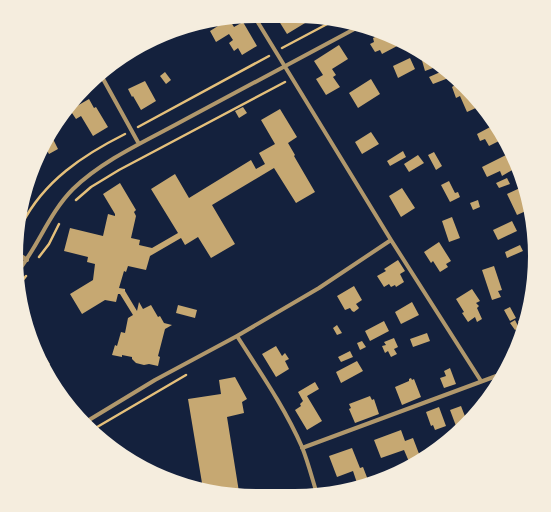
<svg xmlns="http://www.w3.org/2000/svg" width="551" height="512" viewBox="0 0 551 512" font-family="Jost,sans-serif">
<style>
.building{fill:#c6a872}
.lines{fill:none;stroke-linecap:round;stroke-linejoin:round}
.path{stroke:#e5c07b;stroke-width:2.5}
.minor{stroke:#b1986c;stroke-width:4}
</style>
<rect width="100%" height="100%" fill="#14213d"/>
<!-- building -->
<path class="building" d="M277,18l21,1 12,1 -23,14z
M229,19l5,8 9,-5 14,24 -15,9 -4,-7 -4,3 -5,-8 4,-3 -4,-6 -13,8 -6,-11z
M379,35l20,10 -17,9 -2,-4 -5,2 -5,-8 4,-2 -1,-4z
M339,45l9,14 -16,10 4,6 -3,2 7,10 -14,8 -10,-16 7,-4 -9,-14z
M421,57h2l7,3 3,8 -8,3z
M410,58l5,11 -17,9 -5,-12z
M445,70l6,7 -18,7 -4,-7z
M165,72l6,8 -5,4 -6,-8z
M371,79l9,15 -22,14 -9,-15z
M453,79l25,28 -11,5 -7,-16 -4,2 -4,-11 3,-2z
M145,81l11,20 -15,9 -8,-14 -1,1 -4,-8z
M89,99l5,9 2,-1 12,20 -15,9 -12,-20 -5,3 -6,-9z
M243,107l4,6 -8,5 -4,-7z
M280,109l17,28 -9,6 7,12 -1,1 21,36 -19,11 -22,-35 -62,37 23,39 -24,14 -13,-21 -13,8 -4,-7 -31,18 -4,14 -18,-4 -2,6 -2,-1 -5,17 6,1v2l12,20 2,-9 4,7 8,-4 7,12 2,-1 4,7 8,2 -7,4 -7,27 2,1 -2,9 -9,-2 -5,1 -8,-2 -4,-4v-2l-10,-2v2l-10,-2 3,-10 2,1 4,-14 4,1 3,-15 5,-3 -13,-21h-2l-2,8 -11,-2 -23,14 -12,-20 23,-14 2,-16 -8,-2 1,-5 -24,-6 6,-23 33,8 5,-22 7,2v-2l-12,-20 17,-11 16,27 -2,2 2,4 -5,22 9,2 -1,5 13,3 26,-15 -27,-44 24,-15 14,24 62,-38 5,9 9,-5 -6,-11 16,-9 -14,-24z
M494,125l5,6 4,8 -14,7 -4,-7 -5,2 -3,-7z
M371,132l8,12 -17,10 -7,-12z
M50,133l8,16 -9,5 -5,-9z
M43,148l3,6 -7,4 3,-7z
M403,151l3,6 -16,9 -3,-5z
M434,152l8,14 -6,4 -8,-15z
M508,154l6,15 -12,7 -2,-5 -13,6 -5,-10z
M418,155l6,8 -15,9 -5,-8z
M507,178l3,6 -11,4 -3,-5z
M449,181l6,12 3,-1 2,5 -10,5 -9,-17z
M402,188l13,20 -14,9 -12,-21z
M520,188l8,22 -11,5 -10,-21z
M478,200l2,7 -7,3 -3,-7z
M452,217l8,21 -11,4 -7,-21z
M512,221l5,10 -19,9 -5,-10z
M439,242l12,19 -5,3 2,3 -8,5 -7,-11 -2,2 -7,-11z
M520,245l3,6 -16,7 -2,-6z
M398,260l7,11 -5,3 4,8 -8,5 -1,-2 -4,2 -2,-3 -5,3 -7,-11 9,-5 -2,-2z
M494,266l8,24 -4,1 3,6 -9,3 -10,-30z
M354,286l8,14 -6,4 3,4 -1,1 -4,3 -2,-1 -2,-3 -5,2 -8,-14z
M472,289l8,12 -4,2 3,3 -2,2 5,11 -5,3 -2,-5 -7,5 -6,-9 2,-1 -8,-13z
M412,302l7,13 -18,9 -6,-12z
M178,305l19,5 -2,8 -19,-5z
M510,307l6,11 -6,3 -6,-11z
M527,317l-4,10h-2l-3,-6z
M515,320l4,8 -4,2 -5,-7z
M384,321l5,10 -19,10 -5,-10z
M337,325l5,8 -5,2 -4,-7z
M427,333l3,8 -17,6 -3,-8z
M394,338l4,9 -4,2 3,5 -6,3 -3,-6 -3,2 -3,-7 4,-1 -2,-3z
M362,341l4,6 -6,3 -3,-7z
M276,346l6,10 3,-3 4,6 -4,2 4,8 -13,8 -14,-23z
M350,351l3,6 -12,5 -3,-5z
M46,358l4,6 -5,3 -2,-7z
M357,361l6,10 -22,12 -5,-11z
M450,368l6,16 -12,4 -4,-10 6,-2 -2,-5z
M235,377l12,22 -5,3 2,11 -17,4 12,75 -30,-1 -6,-2 -15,-90 33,-5 -2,-14z
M411,378l1,2 2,-1 7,18 -19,8 -7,-18 14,-6v-2z
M315,382l4,7 -12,7 15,25 -15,9 -12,-20 6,-4 -1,-2 3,-3 -5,-9z
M370,396l2,4 2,-1 5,15 -24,9 -6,-14 2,-1 -2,-4z
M489,396l-3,6 -6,5 -2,-7z
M461,406l5,13 -10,7 -6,-16z
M439,407l7,19 -11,4 -2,-5 -2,1 -5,-14z
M401,430l4,11 8,-3 8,21 -1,1 -10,4 -6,-14 -23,8 -7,-18z
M352,448l8,20 3,-1 5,13 -11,3 -4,-12 -16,6 -8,-21z"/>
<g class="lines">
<!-- path -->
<path class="path" d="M282,48l49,-26
M138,127l131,-71
M76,200l15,-13 28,-17 166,-88
M22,224c22,-43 61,-69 103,-90
M39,257l10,-13 10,-20
M18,286l8,-10
M92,430l94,-55"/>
<!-- minor -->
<path class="minor" d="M254,16l137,224 90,141
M102,77l37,67
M20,255l7,5
M19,270c20,-26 31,-58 54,-81 31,-30 75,-49 113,-70 58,-31 116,-62 174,-93
M237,336c23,36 48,72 65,111 6,15 10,31 15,47
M84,423l71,-43 82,-44 82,-48 72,-48
M302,448l197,-73"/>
</g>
<!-- crop -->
<path d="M0 0H551V512H0ZM256 23H295A233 233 0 0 1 528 256V256A233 233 0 0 1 295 489H256A233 233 0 0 1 23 256V256A233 233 0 0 1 256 23Z" fill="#f5edde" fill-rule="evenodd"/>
</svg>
